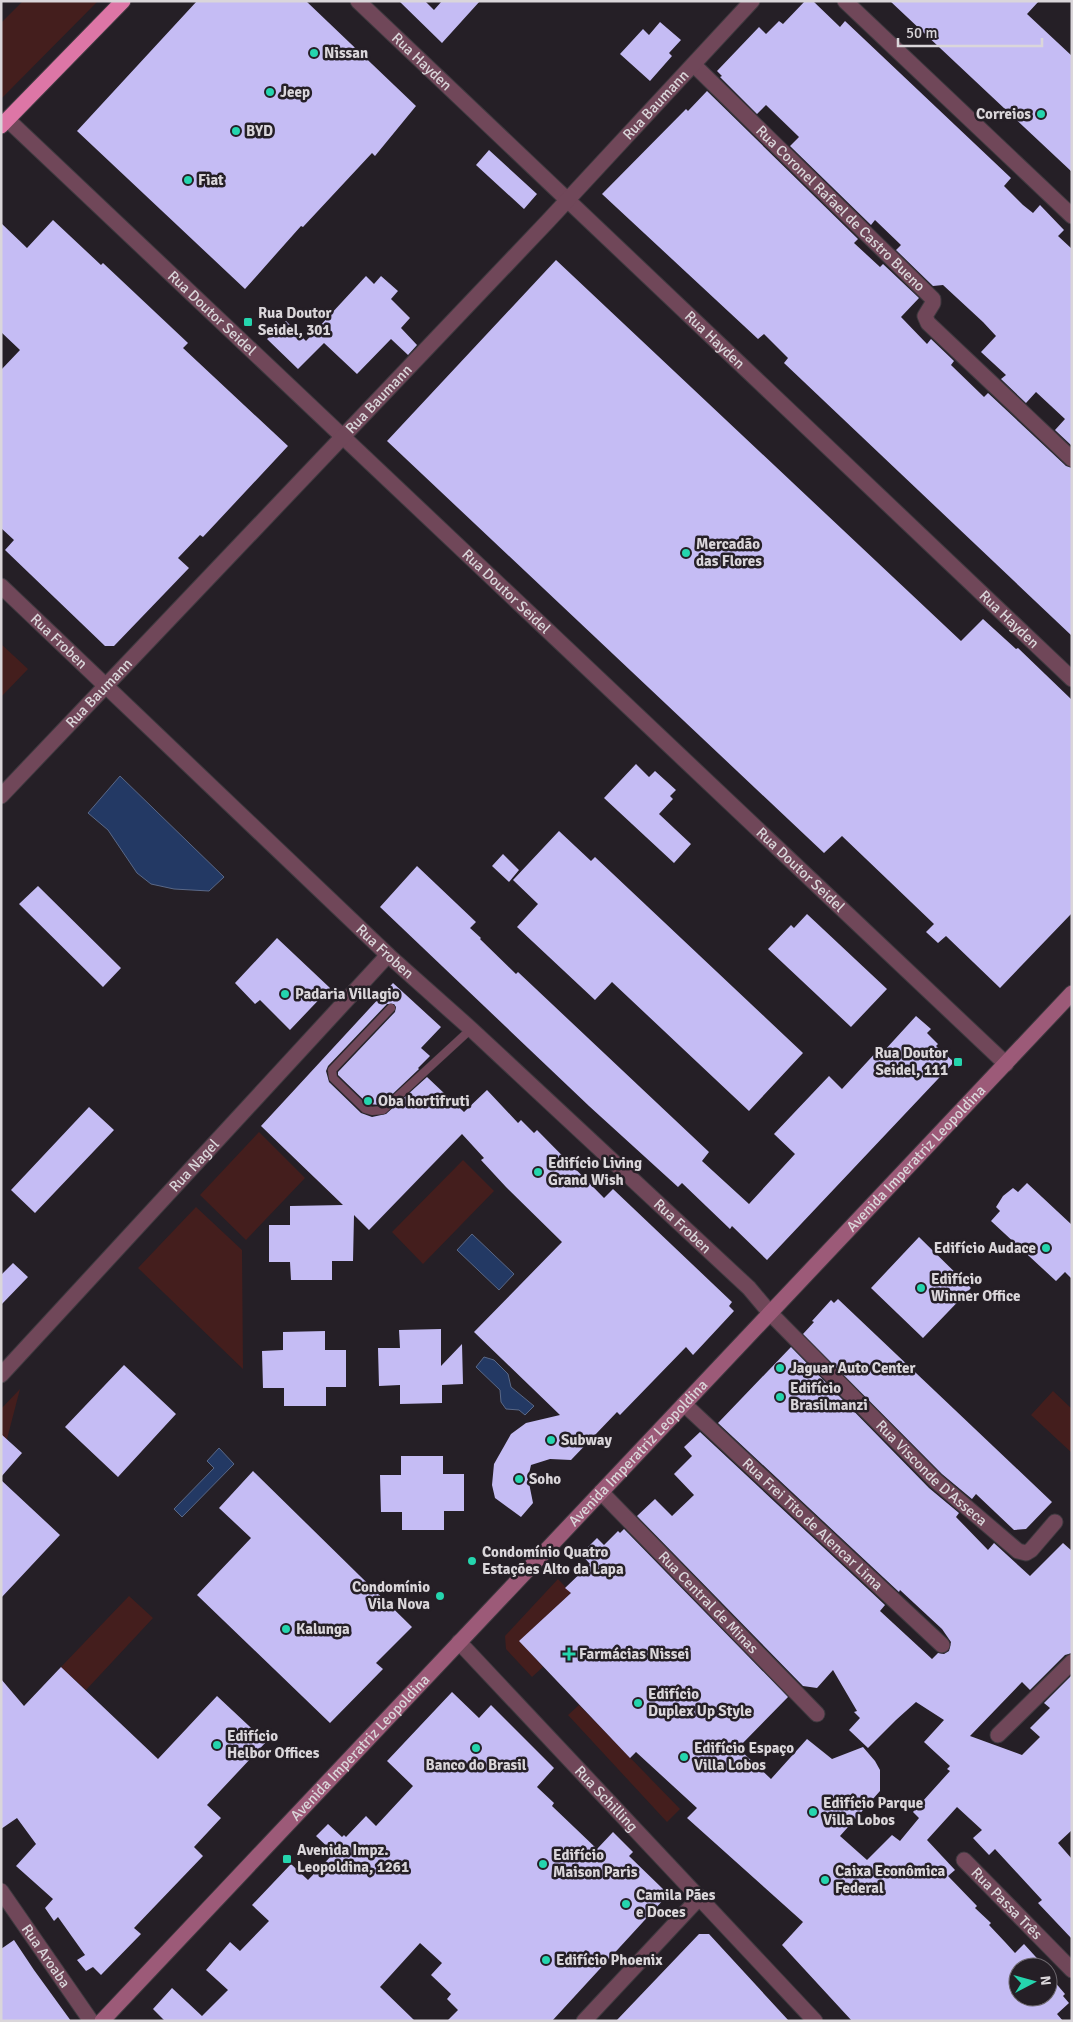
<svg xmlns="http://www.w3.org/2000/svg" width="1073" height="2022" viewBox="0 0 1073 2022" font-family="Signika,sans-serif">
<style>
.green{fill:#441e1d}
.water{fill:#233964;stroke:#5a6887}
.building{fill:#c5bcf4}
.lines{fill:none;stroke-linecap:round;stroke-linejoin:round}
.lane-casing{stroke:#3e393f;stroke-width:9}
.street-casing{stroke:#3e393f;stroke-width:17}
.secondary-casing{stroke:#3e393f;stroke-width:17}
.highway-casing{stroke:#3e393f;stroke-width:17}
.lane{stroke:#704759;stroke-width:8}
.street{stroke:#704759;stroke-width:15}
.secondary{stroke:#9c5a78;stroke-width:15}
.highway{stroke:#dd76a6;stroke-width:15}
.poi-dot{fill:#25d5ae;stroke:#251f26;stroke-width:2}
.labels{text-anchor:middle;stroke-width:5;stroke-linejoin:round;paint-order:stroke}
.poi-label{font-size:15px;font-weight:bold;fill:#dad6da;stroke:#251f26;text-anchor:start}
.street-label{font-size:15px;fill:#dad6da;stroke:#251f26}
</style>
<rect width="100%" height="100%" fill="#251f26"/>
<!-- green -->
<path class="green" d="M23,1h75l-97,98v-76z
M1,644l27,25 -27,28z
M259,1132l46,46 -59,62 -46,-45z
M463,1160l31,31 -71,73 -31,-32z
M196,1207l46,43 1,119 -105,-101z
M20,1389l-13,50 -6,7v-37z
M1053,1391l19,18v44l-41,-38z
M558,1579l13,14 -51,48 23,26 -11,10 -26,-28 -1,-13z
M129,1596l24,22 -67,72 -25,-23z
M579,1705l101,104 -13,13 -99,-107z"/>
<!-- water -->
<path class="water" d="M120,776l104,101 -15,14 -35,-2 -23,-5 -14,-11 -29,-43 -20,-17z
M472,1234l42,40 -15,16 -42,-40z
M484,1357l10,3 14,14 3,13 23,19 -9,9 -6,-5 -13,-1 -5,-7 -1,-12 -24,-23z
M219,1448l15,16 -52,53 -8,-8 40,-41 -7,-7z"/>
<!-- building -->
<path class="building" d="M197,1h109l110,105 -41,50 -3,-3 -69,74 -2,-1 -56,63 -168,-158z
M399,1h26l9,9 8,-9h38l-38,42z
M805,1h8l27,26 5,-6 166,157 -7,8 19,19 10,8 7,-8 24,25 -6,6 14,13v197l-17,-16 10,-11 -29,-27 -10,11 -25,-24 5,-4 -25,-23 15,-16 -13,-14 -40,-37 -10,1 -37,-36 5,-5 -26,-25 -4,5 -81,-79 9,-9 -33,-32 -9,9 -37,-37 2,-1 -5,-5 42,-44 7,7 13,-13 4,3z
M890,1h149l-12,13 45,42v116z
M660,22l21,18 -12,13 3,3 -22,25 -30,-27 23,-25 6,6z
M707,91l151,148 -4,4 26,24 3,-3 36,34 -18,19 26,27 4,-5 23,22 -3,4 33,32 4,-4 78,73 6,2v168l-288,-273 4,-5 -24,-24 -6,5 -156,-145 84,-85 2,2z
M489,150l48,44 -13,15 -48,-44z
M53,220l48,45 2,-2 85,80 -5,5 105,98 -85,91 -3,-2 -22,23 11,10 -75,78h-9l-100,-96 9,-10 -13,-12v-158l19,-20 -19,-18v-109l26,25z
M556,260l405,381 22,-22 33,30 2,-1 54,52v213l-72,75 -54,-52 -8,7 -12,-11 8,-8 -92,-88 -18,17 -437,-412z
M366,276l8,8 7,-8 17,15 -7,8 19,19 -9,10 16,17 -9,10 -17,-16 -34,35 -33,-31 -26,26 -31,-30 19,-18 20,20z
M636,764l13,13 6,-6 21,19 -6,6 3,3 -14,15 32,30 -17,19 -70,-65z
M559,831l32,30 4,-4 208,196 -54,58 -137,-129 -17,18 -78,-73 21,-23 -25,-24z
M503,854l16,16 -10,12 -17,-16z
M417,866l59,56 -6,6 11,10 -1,1 36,35 2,-2 191,180 -7,9 47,43 46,-50 -21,-20 55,-58 13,13 38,-41 4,3 32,-35 15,13 -4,4 11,11 -2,2 18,16 -187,198 -35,-34 -2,3 -48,-46 -4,4 -89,-81 -209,-199z
M38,886l83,82 -18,19 -84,-83z
M807,914l80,75 -36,38 -83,-78 23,-24 3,3z
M277,938l53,50 -40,42 -30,-30 -5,4 -20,-21z
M393,983l48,44 -20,21 9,8 -12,12 1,1 -38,36 -13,-1 -30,-29v-3l57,-60 1,-5 -2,-3h-7l-59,62 -2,5 3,11 32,31 11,4 14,-3 41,-37 37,35 23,-22 31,33 3,-3 13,13 3,-3 67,68 9,-9 119,113 -3,4 5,5 -41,44 -7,-8 -66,68 -3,-3 -46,48 -21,-1 -19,6 -3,13 5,25 -12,14 -26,-19 -3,-13 2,-21 17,-30 15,-11 34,-8 -86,-83 88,-90 -56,-55 -25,-27 3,-2 -22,-24 -93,96 -15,-15 -1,46h-21v19h-41l-1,-18h-21v-37h21v-19l53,-1 -82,-79z
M89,1107l25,23 -79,83 -24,-23z
M1027,1183l45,42v54l-7,-7 -9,9 -65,-60 9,-10 -4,-4 7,-11 10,-8 5,4z
M919,1237l52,51 -48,50 -52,-50z
M13,1263l15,14 -27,28v-30z
M838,1299l214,203 -26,27 -12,1 -38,-36 -4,5 -30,-25 -139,-140 11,-12 -2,-1 19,-21 3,3z
M441,1329v37l21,-22 1,40 -21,1v18l-42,1v-19l-21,1 -1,-38h22l-1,-18z
M325,1331v19h21v37h-20v19h-42v-18h-21l-1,-37 21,-1v-18z
M791,1347l138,141 30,25 -3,4 32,33 6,-7 36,33 33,-33 9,8v102l-7,2 -35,35 -8,-8 -52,54 52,19 18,-18 -10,-9 20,-20 -6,-5 28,-28v155l-14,13 14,16v80l-34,-36 4,-3 -47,-51 -6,6 -16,-17 9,-8 -25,-23 -30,33 28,30 -7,6 29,30 -2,2 16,15 -2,2 16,17 10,11 9,-9 21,23h-27v30h30v-23l17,20 -2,2 6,7 -12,11 6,7h-211l-70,-76 21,-23 -116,-104 10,-10 -61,-56 -6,6 -111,-117 52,-48 -6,-5 25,-24 -9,-10 16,-16 7,7 14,-14 2,2 4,-4 164,168 -50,51 33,31 36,-40 25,20 31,-12 12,14 5,9v21l-40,45 27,24 25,-25 8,6 19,-23 -6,-6 37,-41 -3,-2 3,-3 -26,-24 20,-22 -28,-18 -20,18 -28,28 -19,-18 11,-12 -6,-6 3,-1 -24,-41 -16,18 -14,-2 -166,-170 18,-17 17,17 22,-21 -20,-21 18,-18 -8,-9 16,-15 185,173 -5,6 52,48 6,-6 6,1 5,-3 2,-9 -9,-13 -42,-39 -1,2 -181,-169z
M124,1365l52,49 -58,63 -53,-50z
M1,1434l21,19 -21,24z
M401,1456h42v18h21v37h-20v19h-42v-18h-21l-1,-37h21z
M253,1471l159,156 -36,36 7,6 -53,54 -133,-128 54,-57 -32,-30z
M1,1480l59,55 -59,63z
M61,1667l97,92 59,-63 49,46 -59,63 14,13 -27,29 9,9 -69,72 7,6 -40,41 -8,-8 -7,4 -9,-11 8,-5 -27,-38 -4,4 -9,-13 8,-9 -37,-33 20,-22 -19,-26 -16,11v-150l23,27z
M452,1692l27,26 12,-13 63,63 -17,19 17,16 -2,3 45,43 16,-17 20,20 -4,4 34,33 2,9 -113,123h-105l11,-11 -11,-11 4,-5 -20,-19 11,-12 -22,-20 -40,44 35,34h-250l-12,-12 19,-21 30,28 26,-26 -22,-20 24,-28 10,9 29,-30 -17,-16 39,-41 17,16 26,-27 -18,-17 12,-12 14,13 2,-2 2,2 20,-21 10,10 37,-40 -26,-25z
M699,1934h10l80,87h-173z
M14,1940l20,30 37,51h-70v-72z"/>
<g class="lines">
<defs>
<path id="lane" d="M391,1008l-59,62 1,8 32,31 7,2 11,-1 88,-81"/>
<g id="street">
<path id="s1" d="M358,1l714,678"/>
<path d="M845,1l227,215"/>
<path id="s2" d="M694,65l239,234v4l-8,13 3,7 144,136"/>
<path id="s3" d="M8,120l998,944"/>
<path id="s4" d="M1,586l387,369 83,74 278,259 21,25 166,168 82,70 8,2 5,-3 24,-28"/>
<path id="s5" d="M1,796l547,-575 204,-220"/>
<path id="s6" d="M1,1375l387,-420"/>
<path id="s7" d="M684,1404l258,241"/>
<path id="s8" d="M601,1492l216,222"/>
<path id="s9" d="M459,1642l356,379"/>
<path d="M998,1735l74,-73"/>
<path id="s10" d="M964,1860l108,110"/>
<path id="s11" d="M1,1891l90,130"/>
<path d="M584,2021l116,-124"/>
</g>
<g id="secondary">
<path id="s12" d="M102,2021l970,-1028"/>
</g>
<path id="highway" d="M1,126l122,-125"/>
</defs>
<!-- lane casing -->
<use href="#lane" class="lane-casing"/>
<!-- street casing -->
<use href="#street" class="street-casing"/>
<!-- secondary casing -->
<use href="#secondary" class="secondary-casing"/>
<!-- highway casing -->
<use href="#highway" class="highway-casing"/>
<!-- lane -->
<use href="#lane" class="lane"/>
<!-- street -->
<use href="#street" class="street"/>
<!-- secondary -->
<use href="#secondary" class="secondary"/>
<!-- highway -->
<use href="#highway" class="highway"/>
</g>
<!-- markers -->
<g class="poi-dot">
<circle cx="314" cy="53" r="5"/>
<circle cx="270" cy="92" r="5"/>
<circle cx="1041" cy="114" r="5"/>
<circle cx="236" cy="131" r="5"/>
<circle cx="188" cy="180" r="5"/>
<rect x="243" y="317" width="10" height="10" rx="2.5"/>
<circle cx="686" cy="553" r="5"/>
<circle cx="285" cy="994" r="5"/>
<rect x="953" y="1057" width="10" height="10" rx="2.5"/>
<circle cx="368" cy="1101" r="5"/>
<circle cx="538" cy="1172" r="5"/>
<circle cx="1046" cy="1248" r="5"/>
<circle cx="921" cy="1288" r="5"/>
<circle cx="780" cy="1368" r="5"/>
<circle cx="780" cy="1397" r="5"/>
<circle cx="551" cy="1440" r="5"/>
<circle cx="519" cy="1479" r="5"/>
<circle cx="472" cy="1561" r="5"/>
<circle cx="440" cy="1596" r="5"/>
<circle cx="286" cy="1629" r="5"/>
<path d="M566.5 1646.5h5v5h5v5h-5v5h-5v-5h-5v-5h5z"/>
<circle cx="638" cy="1703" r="5"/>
<circle cx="217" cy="1745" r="5"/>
<circle cx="476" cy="1748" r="5"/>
<circle cx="684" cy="1757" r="5"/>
<circle cx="813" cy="1812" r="5"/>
<rect x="282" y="1854" width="10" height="10" rx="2.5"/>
<circle cx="543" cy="1864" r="5"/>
<circle cx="825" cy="1880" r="5"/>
<circle cx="626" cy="1904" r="5"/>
<circle cx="546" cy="1960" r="5"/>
</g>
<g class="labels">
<!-- poi labels -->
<g class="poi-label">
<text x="324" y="58">Nissan</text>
<text x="280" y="97">Jeep</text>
<text x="1031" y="119" text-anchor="end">Correios</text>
<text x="246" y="136">BYD</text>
<text x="198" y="185">Fiat</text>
<text x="258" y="318">Rua Doutor<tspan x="258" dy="17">Seidel, 301</tspan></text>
<text x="696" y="549">Mercadão<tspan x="696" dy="17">das Flores</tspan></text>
<text x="295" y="999">Padaria Villagio</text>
<text x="948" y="1058" text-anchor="end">Rua Doutor<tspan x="948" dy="17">Seidel, 111</tspan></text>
<text x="378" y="1106">Oba hortifruti</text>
<text x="548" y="1168">Edifício Living<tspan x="548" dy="17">Grand Wish</tspan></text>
<text x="1036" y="1253" text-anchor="end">Edifício Audace</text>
<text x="931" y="1284">Edifício<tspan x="931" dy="17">Winner Office</tspan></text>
<text x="790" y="1373">Jaguar Auto Center</text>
<text x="790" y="1393">Edifício<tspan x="790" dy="17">Brasilmanzi</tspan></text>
<text x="561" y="1445">Subway</text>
<text x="529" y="1484">Soho</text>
<text x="482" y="1557">Condomínio Quatro<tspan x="482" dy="17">Estações Alto da Lapa</tspan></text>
<text x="430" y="1592" text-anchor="end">Condomínio<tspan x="430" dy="17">Vila Nova</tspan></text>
<text x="296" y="1634">Kalunga</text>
<text x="579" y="1659">Farmácias Nissei</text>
<text x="648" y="1699">Edifício<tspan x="648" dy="17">Duplex Up Style</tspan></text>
<text x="227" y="1741">Edifício<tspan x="227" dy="17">Helbor Offices</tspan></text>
<text x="694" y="1753">Edifício Espaço<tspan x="694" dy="17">Villa Lobos</tspan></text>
<text x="476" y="1770" text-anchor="middle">Banco do Brasil</text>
<text x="823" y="1808">Edifício Parque<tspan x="823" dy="17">Villa Lobos</tspan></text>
<text x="297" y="1855">Avenida Impz.<tspan x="297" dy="17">Leopoldina, 1261</tspan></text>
<text x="553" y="1860">Edifício<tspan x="553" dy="17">Maison Paris</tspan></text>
<text x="835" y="1876">Caixa Econômica<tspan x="835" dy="17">Federal</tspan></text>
<text x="636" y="1900">Camila Pães<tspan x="636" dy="17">e Doces</tspan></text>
<text x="556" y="1965">Edifício Phoenix</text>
</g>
<!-- street labels -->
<g class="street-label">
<text dy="5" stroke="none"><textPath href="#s1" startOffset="88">Rua Hayden</textPath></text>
<text dy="5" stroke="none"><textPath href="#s5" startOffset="952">Rua Baumann</textPath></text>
<text dy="5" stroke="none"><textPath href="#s2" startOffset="205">Rua Coronel Rafael de Castro Bueno</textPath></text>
<text dy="5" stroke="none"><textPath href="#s3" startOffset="281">Rua Doutor Seidel</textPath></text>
<text dy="5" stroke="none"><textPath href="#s1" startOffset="492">Rua Hayden</textPath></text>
<text dy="5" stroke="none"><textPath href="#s5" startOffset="548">Rua Baumann</textPath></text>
<text dy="5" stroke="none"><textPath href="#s3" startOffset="686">Rua Doutor Seidel</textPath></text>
<text dy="5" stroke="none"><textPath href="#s1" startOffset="898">Rua Hayden</textPath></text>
<text dy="5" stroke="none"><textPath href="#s4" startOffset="80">Rua Froben</textPath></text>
<text dy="5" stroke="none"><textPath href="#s5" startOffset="142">Rua Baumann</textPath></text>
<text dy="5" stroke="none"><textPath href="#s3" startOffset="1091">Rua Doutor Seidel</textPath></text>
<text dy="5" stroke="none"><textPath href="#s4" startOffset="530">Rua Froben</textPath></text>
<text dy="5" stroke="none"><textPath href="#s12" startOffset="1186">Avenida Imperatriz Leopoldina</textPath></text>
<text dy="5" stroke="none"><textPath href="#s6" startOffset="285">Rua Nagel</textPath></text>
<text dy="5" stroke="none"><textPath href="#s4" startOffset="935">Rua Froben</textPath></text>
<text dy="5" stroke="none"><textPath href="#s12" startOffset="781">Avenida Imperatriz Leopoldina</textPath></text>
<text dy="5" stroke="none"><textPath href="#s4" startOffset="1286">Rua Visconde D'Asseca</textPath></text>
<text dy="5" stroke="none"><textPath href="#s7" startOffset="176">Rua Frei Tito de Alencar Lima</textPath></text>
<text dy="5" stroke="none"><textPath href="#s8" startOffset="154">Rua Central de Minas</textPath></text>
<text dy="5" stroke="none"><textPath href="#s12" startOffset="376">Avenida Imperatriz Leopoldina</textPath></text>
<text dy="5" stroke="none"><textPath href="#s9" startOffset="215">Rua Schilling</textPath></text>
<text dy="5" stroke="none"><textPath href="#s10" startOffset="61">Rua Passa Três</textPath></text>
<text dy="5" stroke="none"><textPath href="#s11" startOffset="79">Rua Aroaba</textPath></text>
</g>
</g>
<!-- border -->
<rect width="1073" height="2022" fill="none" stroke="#dad6da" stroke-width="5"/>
<!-- north arrow -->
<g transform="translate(1033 1982) rotate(84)"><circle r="24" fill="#251f26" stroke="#6d686e"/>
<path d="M0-4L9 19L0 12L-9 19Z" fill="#25d5ae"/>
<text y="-8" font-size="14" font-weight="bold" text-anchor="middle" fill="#dad6da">N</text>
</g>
<!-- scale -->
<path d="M898 38v8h144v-8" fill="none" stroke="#dad6da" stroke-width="2.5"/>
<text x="906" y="38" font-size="15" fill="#dad6da" stroke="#251f26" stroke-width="4" paint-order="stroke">50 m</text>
</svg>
